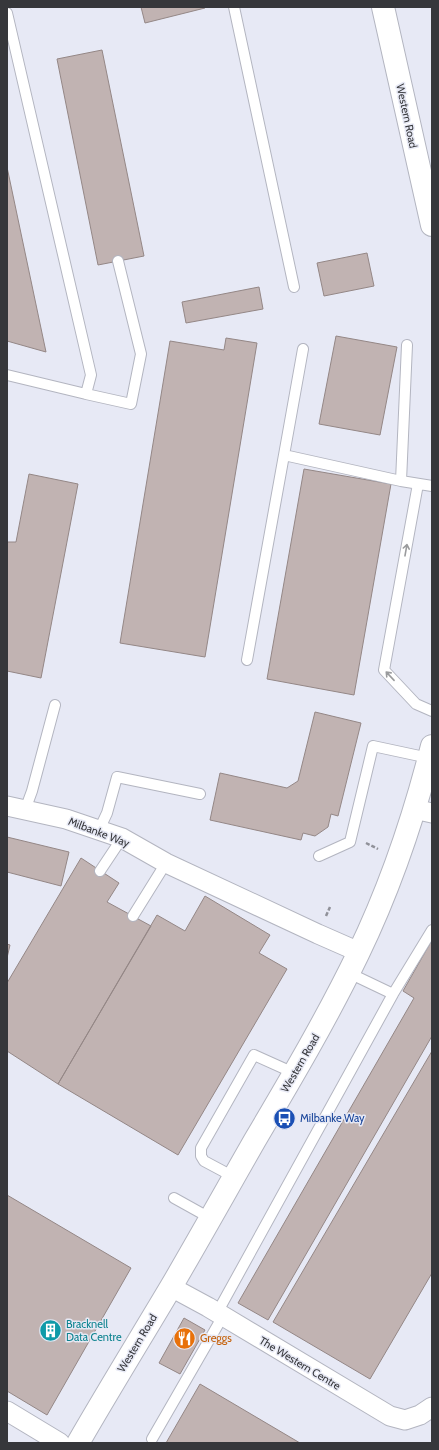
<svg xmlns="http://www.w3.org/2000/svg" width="439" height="1450" viewBox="0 0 439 1450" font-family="Cabin,sans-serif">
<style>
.building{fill:#c1b3b2;stroke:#948786}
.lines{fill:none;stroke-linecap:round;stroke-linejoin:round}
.lane-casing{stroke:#b3b5c0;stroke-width:12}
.street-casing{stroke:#b3b5c0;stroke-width:21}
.secondary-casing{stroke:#b3b5c0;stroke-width:24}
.path{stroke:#909199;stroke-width:2.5;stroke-dasharray:4 2;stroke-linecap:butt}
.lane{stroke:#fff;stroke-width:10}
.street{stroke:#fff;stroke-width:19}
.secondary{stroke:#fff;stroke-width:22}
.oneway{stroke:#9a9b9d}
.labels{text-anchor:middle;stroke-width:3;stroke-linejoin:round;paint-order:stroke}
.street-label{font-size:11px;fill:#36373b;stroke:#e7e9f5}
.transit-label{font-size:11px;fill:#164399;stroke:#e7e9f5;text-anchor:start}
.culture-label{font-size:11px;fill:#0d838f;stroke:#e7e9f5;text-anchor:start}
.food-label{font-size:11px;fill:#c56008;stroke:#e7e9f5;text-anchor:start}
</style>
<rect width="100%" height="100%" fill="#e7e9f5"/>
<!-- building -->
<path class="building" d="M141,7h64v1l-60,15z
M102,50l42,206 -46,9 -41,-206z
M7,167l39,185 -39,-11z
M367,253l7,33 -50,10 -7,-33z
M259,287l4,22 -77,14 -4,-21z
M336,336l61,11 -17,88 -61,-11z
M226,338l31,5 -52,314 -85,-14 50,-302 54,9z
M304,469l87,15 -37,211 -87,-16z
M29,474l49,10 -37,194 -34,-7v-129h9z
M315,712l46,11 -23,93 -7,-2 -3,13 -13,9 -12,-3 -2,7 -91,-20 10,-47 67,15 11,-7z
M7,837l62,15 -8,34 -54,-14z
M81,858l38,25 -12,19 44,24 -93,158 -51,-33v-68z
M205,896l65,39 -11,18 28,16 -109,186 -120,-71 99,-169 28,16z
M432,940v96l-164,284 -30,-17 176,-305 -11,-7z
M7,944l3,1 -3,13z
M432,1051v222l-62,106 -97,-57z
M7,1195l124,73 -84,147 -40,-24z
M184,1318l21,12 -25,44 -21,-11z
M200,1384l100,59h-134z"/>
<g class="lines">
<defs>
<path id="lane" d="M234,7l60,280
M7,13l84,362 -5,19 -79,-19
M86,394l45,10 10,-50 -23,-93
M284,455l19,-106
M401,481l6,-136
M418,484l-34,186 32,34 16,7
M247,660l37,-205 117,26 31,5
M25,810l7,-19 23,-86
M99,830l8,-17 10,-36 83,17
M319,856l31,-14 23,-96 56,12
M100,871l22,-33
M133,916l33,-53
M349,973l44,21
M234,1177l-30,-16 -3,-5v-8l53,-93 40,18
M174,1198l36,20
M217,1313l176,-319 39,-64
M152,1439l71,-123"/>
<path id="street" d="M7,806l59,13 56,19 44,25 152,71 41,18
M414,809l18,4
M171,1287l37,20 182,109 15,4 15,-5 12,-8
M7,1411l53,32"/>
<path id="secondary" d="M383,7l49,218
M78,1443c30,-52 62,-104 93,-156 28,-48 56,-98 84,-147 36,-61 72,-122 103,-186 32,-66 56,-137 74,-208"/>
</defs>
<!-- lane casing -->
<use href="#lane" class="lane-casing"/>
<!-- street casing -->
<use href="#street" class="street-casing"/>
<!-- secondary casing -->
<use href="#secondary" class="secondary-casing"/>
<!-- path -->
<path class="path" d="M366,843l12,6
M326,916l4,-9"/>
<!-- lane -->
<use href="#lane" class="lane"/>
<!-- street -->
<use href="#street" class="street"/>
<!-- secondary -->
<use href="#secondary" class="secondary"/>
</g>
<!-- one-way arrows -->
<defs><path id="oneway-shaft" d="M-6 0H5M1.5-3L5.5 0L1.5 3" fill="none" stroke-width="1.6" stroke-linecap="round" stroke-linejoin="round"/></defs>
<g class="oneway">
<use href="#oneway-shaft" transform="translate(406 550) rotate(-80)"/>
<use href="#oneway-shaft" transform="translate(390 676) rotate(-133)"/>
</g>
<!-- icons -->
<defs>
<symbol id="bus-disc" viewBox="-11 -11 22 22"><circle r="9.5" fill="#1a4fb4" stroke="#e7e9f5"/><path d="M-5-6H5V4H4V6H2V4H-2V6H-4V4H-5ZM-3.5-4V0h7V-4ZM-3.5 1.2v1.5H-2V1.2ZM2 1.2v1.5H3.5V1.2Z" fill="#fff"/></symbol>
<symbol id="building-disc" viewBox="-11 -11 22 22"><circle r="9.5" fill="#0f9aa8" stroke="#e7e9f5"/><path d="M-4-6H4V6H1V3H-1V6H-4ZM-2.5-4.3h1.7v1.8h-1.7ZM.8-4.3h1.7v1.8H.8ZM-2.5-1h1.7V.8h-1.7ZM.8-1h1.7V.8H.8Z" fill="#fff"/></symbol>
<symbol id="restaurant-disc" viewBox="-11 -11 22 22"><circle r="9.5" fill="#e8710a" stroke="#e7e9f5"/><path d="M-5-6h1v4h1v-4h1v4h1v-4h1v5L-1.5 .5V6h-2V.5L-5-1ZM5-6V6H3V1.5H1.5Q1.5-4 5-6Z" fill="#fff"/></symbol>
</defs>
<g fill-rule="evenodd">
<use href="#bus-disc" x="272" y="1106" width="25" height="25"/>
<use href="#building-disc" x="38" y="1318" width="25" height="25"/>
<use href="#restaurant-disc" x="172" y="1326" width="25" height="25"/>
</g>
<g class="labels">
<!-- street labels -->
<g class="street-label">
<text transform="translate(407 116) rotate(78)" y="4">Western Road</text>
<text transform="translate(99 832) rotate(21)" y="4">Milbanke Way</text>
<text transform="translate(300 1063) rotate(-60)" y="4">Western Road</text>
<text transform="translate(137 1343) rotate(-59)" y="4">Western Road</text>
<text transform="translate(300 1363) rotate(31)" y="4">The Western Centre</text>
</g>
<!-- transit labels -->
<g class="transit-label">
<text x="300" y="1122">Milbanke Way</text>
</g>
<!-- culture labels -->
<g class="culture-label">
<text x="66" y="1328">Bracknell<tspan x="66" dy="13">Data Centre</tspan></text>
</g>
<!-- food labels -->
<g class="food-label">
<text x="200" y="1342">Greggs</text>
</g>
</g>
<!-- border -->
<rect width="439" height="1450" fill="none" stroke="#36373b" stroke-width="16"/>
</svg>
